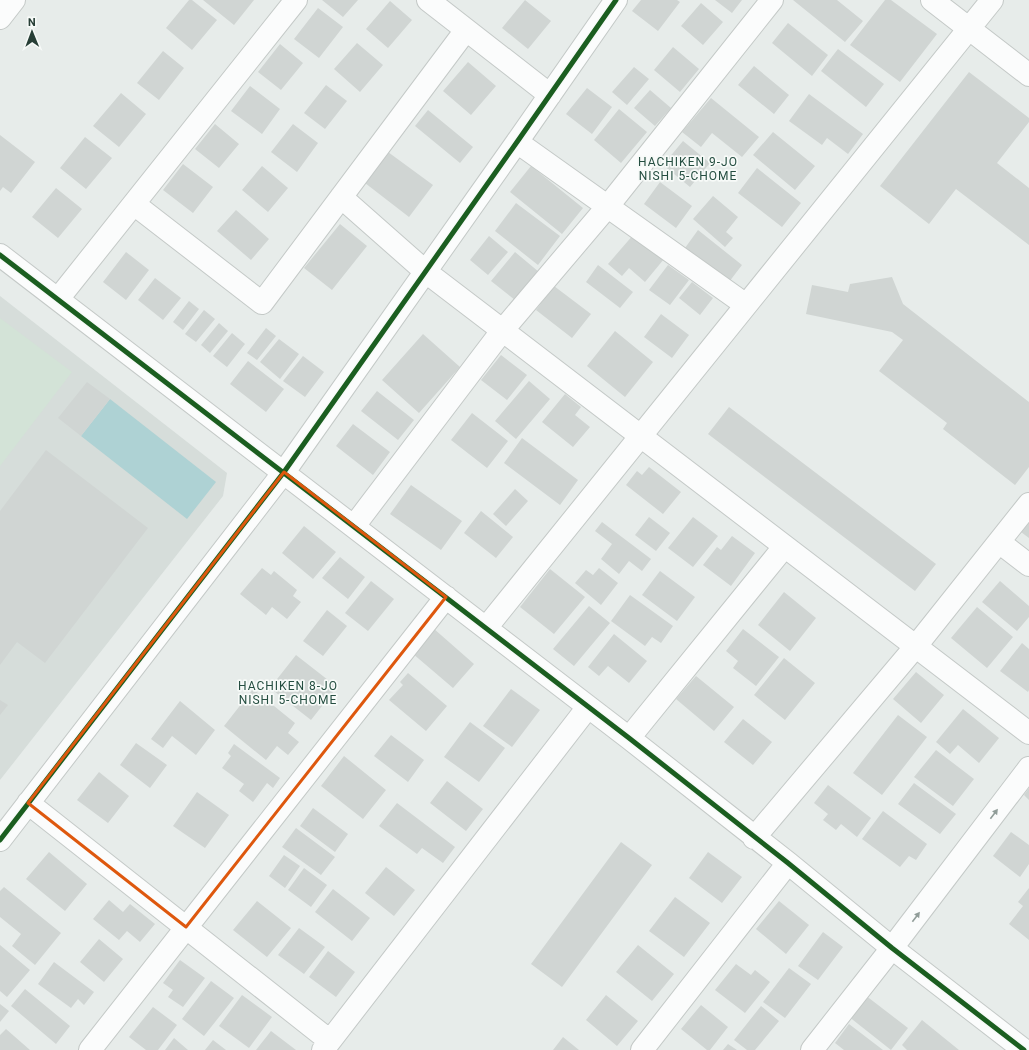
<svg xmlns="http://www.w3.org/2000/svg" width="1029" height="1050" viewBox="0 0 1029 1050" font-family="Roboto,sans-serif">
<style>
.built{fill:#d6ddda}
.green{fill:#d3e3d7}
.water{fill:#aed2d4}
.building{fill:#d0d5d3}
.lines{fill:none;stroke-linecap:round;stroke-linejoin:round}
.street-casing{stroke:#c4c9c7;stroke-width:24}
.street{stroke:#fbfcfc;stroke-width:22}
.cycleway-casing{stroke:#f7faf8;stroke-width:8}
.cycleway{stroke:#1b5e20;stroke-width:5}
.oneway{fill:#919d99}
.marked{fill:none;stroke:#de580e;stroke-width:3;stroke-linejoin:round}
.labels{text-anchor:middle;stroke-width:3.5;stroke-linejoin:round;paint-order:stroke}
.neighbourhood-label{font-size:12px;letter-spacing:1px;fill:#254e41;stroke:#f7faf8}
</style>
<rect width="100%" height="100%" fill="#e7ecea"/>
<!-- built -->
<path class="built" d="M0,296l227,177 -4,23 -223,284z"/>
<!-- green -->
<path class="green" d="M0,318l72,54 -72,94z"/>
<!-- water -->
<path class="water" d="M110,399l106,83 -29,37 -106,-83z"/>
<!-- building -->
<path class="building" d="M189,0h3l25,20 -25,30 -26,-22z
M203,0h51l-20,25z
M322,0h36l-15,17z
M525,0l26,21 -23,28 -26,-21z
M641,0h36l3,2 -22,29 -26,-20z
M715,0h27l-10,13z
M793,0h44l26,21 -18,21z
M885,0h6l46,34 -37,48 -50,-37z
M390,1l22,19 -24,28 -22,-19z
M701,3l22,19 -20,23 -22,-19z
M318,8l25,19 -24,31 -25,-19z
M788,23l40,32 -16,21 -40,-33z
M357,43l26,22 -23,27 -26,-23z
M280,44l23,19 -22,27 -23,-18z
M673,47l26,22 -19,23 -26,-22z
M838,49l46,35 -18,23 -45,-36z
M163,51l21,17 -25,32 -22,-17z
M468,62l28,24 -25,29 -28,-24z
M754,66l35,29 -15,19 -36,-29z
M634,67l15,12 -22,26 -15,-13z
M969,72l60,46v4l-32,41 32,25v57l-73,-56 -27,35 -49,-38z
M326,85l21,16 -22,28 -21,-16z
M250,86l30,23 -18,25 -31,-23z
M587,88l25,19 -20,27 -26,-20z
M650,90l21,18 -16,18 -21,-18z
M121,93l25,21 -27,33 -26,-21z
M809,94l54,40 -15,20 -21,-16 -5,7 -33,-24z
M711,98l48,39 -17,20 -30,-24 -11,14 -19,-15z
M619,109l28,23 -26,31 -27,-23z
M428,110l45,37 -13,16 -45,-37z
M215,124l24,20 -20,24 -24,-19z
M293,124l25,19 -21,29 -26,-20z
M773,132l42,34 -20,24 -42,-35z
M0,135l35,27 -24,31 -8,-6 -3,4z
M85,137l27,21 -26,31 -26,-21z
M683,141l27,22 -20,24 -27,-22z
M388,152l45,33 -24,32 -44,-34z
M183,164l30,23 -20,26 -30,-23z
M262,166l26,22 -20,24 -26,-22z
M531,166l52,42 -21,26 -52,-42z
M757,168l44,35 -19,24 -44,-34z
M660,182l32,24 -16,22 -32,-24z
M56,188l26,21 -24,29 -26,-21z
M713,196l25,21 -12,15 7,6 -8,9 -32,-28z
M516,203l44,33 -22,29 -43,-34z
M236,210l33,29 -18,21 -34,-29z
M340,224l27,22 -35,44 -28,-22z
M698,230l44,35 -13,17 -44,-34z
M634,234l30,25 -19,23 -16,-14 -7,8 -14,-12z
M489,236l19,16 -20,23 -18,-15z
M126,252l23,18 -23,30 -23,-18z
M515,252l24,20 -24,28 -24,-19z
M598,265l35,27 -13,16 -34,-26z
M668,265l21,15 -19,25 -21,-15z
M892,277l11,27 126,98v65l-14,18 -72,-56 4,-6 -68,-52 24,-31 -11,-8 -86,-18 6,-29 36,7 2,-8z
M155,278l26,20 -18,22 -25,-20z
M692,282l21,16 -13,17 -21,-17z
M554,286l37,28 -19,24 -36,-28z
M189,301l10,8 -16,21 -10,-8z
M204,310l11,9 -19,23 -11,-8z
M661,314l28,21 -17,23 -28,-21z
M219,323l9,8 -18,22 -9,-8z
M266,328l10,8 -19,24 -10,-7z
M615,331l38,31 -28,35 -38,-31z
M232,333l13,11 -18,23 -14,-11z
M423,334l37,33 -41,46 -37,-33z
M279,339l20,15 -19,25 -20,-17z
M501,355l26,20 -20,25 -26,-20z
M303,356l21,16 -19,25 -22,-16z
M248,361l36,28 -18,23 -36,-28z
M529,381l21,18 -34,40 -21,-18z
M87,382l23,17 -29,37 -23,-18z
M377,391l37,29 -16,20 -37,-29z
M565,394l16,13 -6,8 15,12 -17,20 -31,-25z
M729,407l207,157 -21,27 -207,-157z
M472,413l36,28 -21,27 -36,-28z
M353,424l37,28 -17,23 -37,-29z
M522,438l56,42 -18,25 -56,-42z
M46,450l102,78 -103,135 -28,-21 -17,23v-154z
M649,467l32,25 -18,22 -37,-29 11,-14 5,4z
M411,485l51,36 -21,29 -51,-36z
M515,489l13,12 -22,25 -13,-12z
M481,511l32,26 -17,21 -32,-25z
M649,517l21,16 -14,18 -21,-16z
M693,517l25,19 -25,31 -25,-19z
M602,522l49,37 -9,12 -13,-10 -10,13 -18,-15 11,-15 -17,-13z
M1029,522v16l-8,-6z
M304,526l32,26 -23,27 -31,-26z
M732,536l23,17 -24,33 -28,-21 14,-18 4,3z
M340,557l25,20 -17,22 -26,-21z
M262,568l9,7 3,-4 23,19 -4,6 8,6 -14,17 -15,-12 -6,8 -26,-21z
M599,568l19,15 -17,22 -26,-22 11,-13 7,5z
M550,569l35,28 -31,37 -34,-27z
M660,571l35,26 -18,24 -35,-26z
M371,581l23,18 -26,32 -23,-18z
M1000,581l29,25v11l-12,14 -35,-29z
M784,592l32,26 -26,33 -32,-26z
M630,595l43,31 -12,17 -9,-6 -7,9 -34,-25z
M589,606l21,17 -36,43 -21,-17z
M977,607l36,30 -26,31 -36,-30z
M327,610l20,16 -24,30 -20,-15z
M433,628l41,36 -21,24 -41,-35z
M743,629l36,28 -23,29 -23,-18 5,-7 -12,-10z
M614,634l33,27 -18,22 -21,-17 -9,10 -11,-9z
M1022,643l7,6v41l-1,2 -28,-21z
M296,655l41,32 -26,33 -41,-32z
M784,658l31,25 -30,37 -31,-25z
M916,672l28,23 -23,28 -28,-24z
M408,673l39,33 -21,25 -37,-31 14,-15 -3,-3z
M696,676l38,31 -20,24 -38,-32z
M253,689l42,34 -7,10 11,9 -11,13 -11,-9 -11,14 -42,-34z
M511,689l29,21 -28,37 -29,-21z
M0,700l8,5 -8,10z
M180,701l35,29 -19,25 -24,-19 -9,12 -12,-9z
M963,709l36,29 -20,25 -21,-18 -8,9 -14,-12z
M898,715l29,22 -45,58 -29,-22z
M743,719l29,23 -19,23 -29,-23z
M470,722l35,26 -26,34 -35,-25z
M391,735l33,25 -16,22 -34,-26z
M136,743l31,22 -17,23 -30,-23z
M234,744l46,34 -7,10 -6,-5 -14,19 -14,-11 5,-7 -22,-16 9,-12 -3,-3z
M936,750l38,29 -21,27 -39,-29z
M344,756l42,34 -23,29 -42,-33z
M99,772l30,24 -21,27 -31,-23z
M447,781l36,28 -17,22 -36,-28z
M914,783l42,31 -16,20 -42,-30z
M828,785l43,33 -14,19 -16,-13 -5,6 -13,-10 5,-6 -14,-11z
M1029,788v12l-5,-5z
M197,792l32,23 -24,33 -32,-22z
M397,803l58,44 -12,16 -21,-15 -5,6 -38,-28z
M313,808l35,26 -13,18 -35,-26z
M883,811l44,33 -11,16 -7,-4 -9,11 -38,-28z
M296,828l39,29 -14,18 -39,-28z
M1011,832l18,13v19l-9,13 -27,-21z
M621,842l31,23 -90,122 -31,-23z
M49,852l38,32 -22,27 -39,-32z
M708,852l34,25 -20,26 -33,-25z
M284,855l16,11 -15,22 -16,-12z
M386,867l29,23 -21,26 -29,-23z
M304,868l23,17 -16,22 -23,-17z
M4,887l57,46 -26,32 -23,-19 9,-12 -21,-17v-26z
M1029,888v52l-20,-16 14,-18 -5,-4z
M333,889l37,29 -18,23 -37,-29z
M675,897l35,26 -26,34 -35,-26z
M109,900l14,12 7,-8 25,20 -15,18 -13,-11 -8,9 -26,-21z
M257,901l34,27 -24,29 -34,-27z
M779,901l30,24 -23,29 -30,-25z
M299,928l26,19 -21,27 -26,-19z
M823,932l20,15 -25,33 -20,-14z
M99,939l24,20 -19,23 -24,-20z
M0,945l30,25 -23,27 -7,-6z
M638,945l36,29 -22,27 -36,-29z
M328,951l27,21 -19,25 -27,-20z
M180,960l25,18 -22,29 -15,-10 5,-7 -10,-7z
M54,962l40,30 -10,13 -6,-6 -7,9 -33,-24z
M736,964l15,11 4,-5 15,12 -25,31 -30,-23z
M789,968l22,16 -26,34 -22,-16z
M211,981l23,17 -30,38 -22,-17z
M25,989l45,37 -14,18 -45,-38z
M242,995l30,22 -23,31 -30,-22z
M606,995l32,26 -21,25 -31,-26z
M865,995l43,33 -17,22 -43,-34z
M0,1004l9,7 -9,11z
M701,1005l27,22 -18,23h-3l-26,-21z
M761,1006l18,15 -24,29h-8l-13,-10z
M153,1007l24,18 -19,25h-12l-17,-13z
M922,1020l37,30h-52l-5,-5z
M849,1024l34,26h-39l-9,-7z
M6,1029l24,21h-30v-15z
M271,1031l25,19h-40z
M563,1037l16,13h-26z
M174,1038l14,12h-23z
M213,1040l13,10h-21z
M728,1044l9,6h-14z"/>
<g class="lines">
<defs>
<path id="street" d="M428,0l122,95
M932,0l97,75
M0,18l14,-18
M517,142l229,163
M341,197l85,75 603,461
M134,204l128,99 204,-273
M0,255l629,483 159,125 104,85 132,102
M58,299l238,-299
M354,526l148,-195 106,-125 164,-206
M999,542l30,23
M486,628l506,-628
M629,738l155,-191
M28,803l302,238
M754,838l162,-192 113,-142
M0,840l284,-368 233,-330 99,-142
M90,1050l356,-453
M323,1050l265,-343
M642,1050l146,-187
M812,1050l80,-102 137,-180"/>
</defs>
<!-- street casing -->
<use href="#street" class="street-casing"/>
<!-- street -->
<use href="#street" class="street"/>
<defs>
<path id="cycleway" d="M0,255l629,483 159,125 104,85 132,102
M0,840l284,-368 233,-330 99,-142"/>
</defs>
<!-- cycleway casing -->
<use href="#cycleway" class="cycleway-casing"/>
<!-- cycleway -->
<use href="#cycleway" class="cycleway"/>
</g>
<!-- one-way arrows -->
<defs><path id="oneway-solid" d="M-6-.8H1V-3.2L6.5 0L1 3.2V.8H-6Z"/></defs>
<g class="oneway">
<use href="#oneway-solid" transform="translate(994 814) rotate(-53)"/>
<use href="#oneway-solid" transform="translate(916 917) rotate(-53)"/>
</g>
<!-- marked area -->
<path class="marked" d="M284,472l162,125 -260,330 -158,-124z"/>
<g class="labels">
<!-- neighbourhood labels -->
<g class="neighbourhood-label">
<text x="688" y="166">HACHIKEN 9-JO<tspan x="688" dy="14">NISHI 5-CHOME</tspan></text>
<text x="288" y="690">HACHIKEN 8-JO<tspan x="288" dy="14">NISHI 5-CHOME</tspan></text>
</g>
</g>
<!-- north arrow -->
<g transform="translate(32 32) rotate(359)" stroke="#f7faf8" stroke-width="3" paint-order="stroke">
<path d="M0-3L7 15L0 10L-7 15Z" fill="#273e36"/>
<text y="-6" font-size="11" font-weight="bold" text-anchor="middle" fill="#273e36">N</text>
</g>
</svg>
